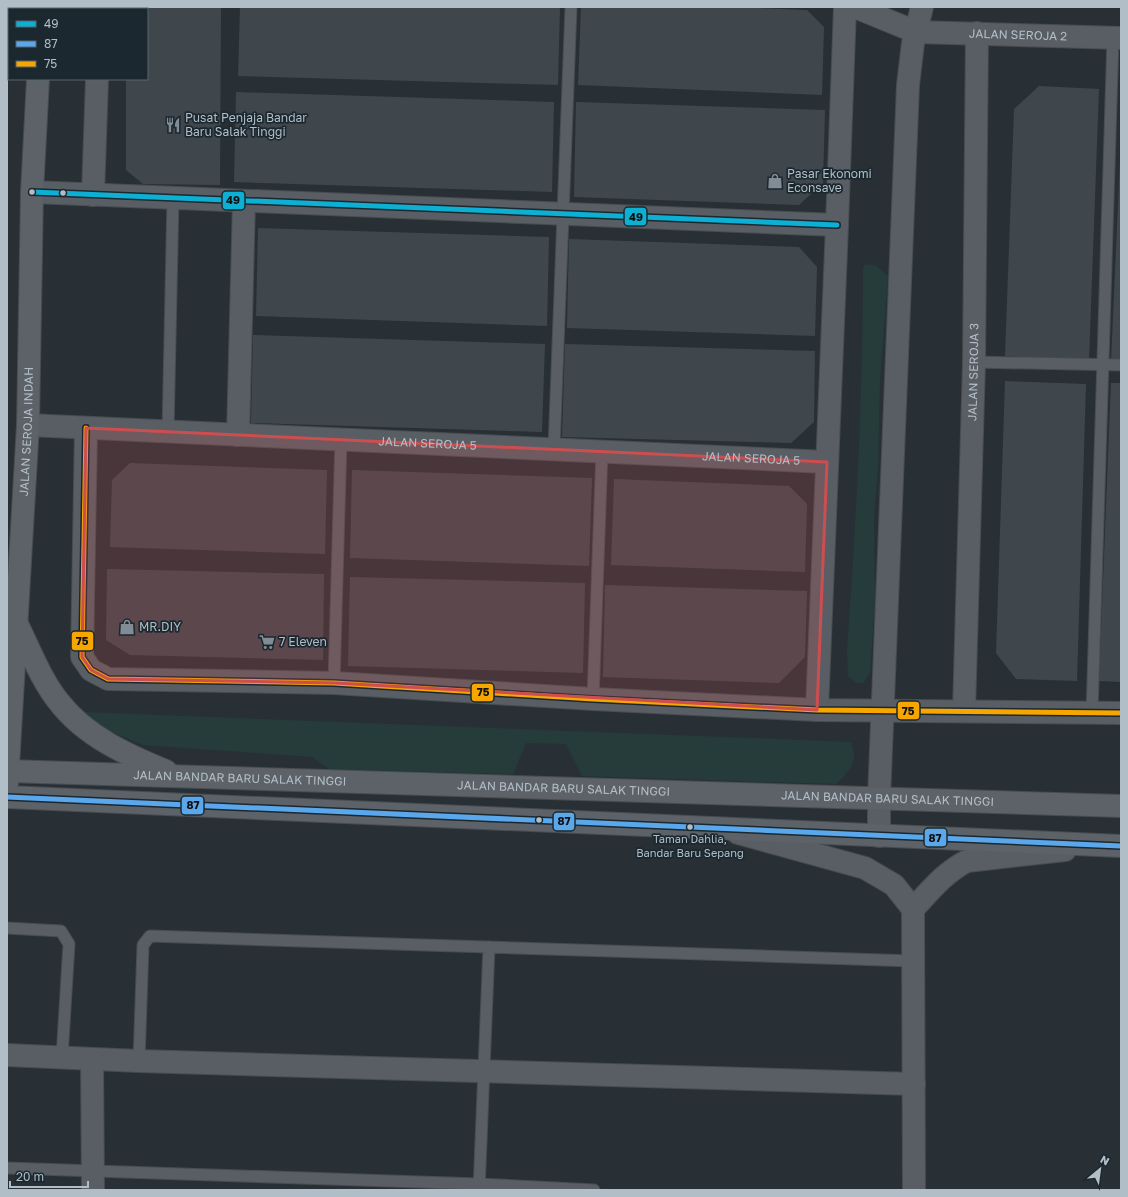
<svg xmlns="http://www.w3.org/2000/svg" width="1128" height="1197" viewBox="0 0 1128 1197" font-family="'Golos Text',sans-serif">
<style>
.green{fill:#253c3b}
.building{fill:#40474c}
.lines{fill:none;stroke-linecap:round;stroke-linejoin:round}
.lane-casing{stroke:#464c50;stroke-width:13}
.street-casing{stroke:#464c50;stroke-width:24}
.secondary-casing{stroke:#464c50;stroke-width:24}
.lane{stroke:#585e63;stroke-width:11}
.street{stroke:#585e63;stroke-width:22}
.secondary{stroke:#5c6268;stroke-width:22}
.bus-1-casing{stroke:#1b2830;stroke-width:8}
.bus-2-casing{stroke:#1b2830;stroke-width:8}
.bus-3-casing{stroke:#1b2830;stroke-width:8}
.bus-1{stroke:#0dafd3;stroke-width:5}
.bus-2{stroke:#5aa8eb;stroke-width:5}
.bus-3{stroke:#f7a600;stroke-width:5}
.marked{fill:#cd4e50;fill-opacity:0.2;stroke:#cd4e50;stroke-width:3;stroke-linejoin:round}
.bus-dot{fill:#b2bec7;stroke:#1b2830;stroke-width:1.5}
.labels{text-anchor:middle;stroke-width:3.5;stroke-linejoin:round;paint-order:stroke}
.bus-label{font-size:11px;fill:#b2bec7;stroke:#1b2830}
.street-label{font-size:12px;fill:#b2bec7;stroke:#1b2830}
.poi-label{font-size:12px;fill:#b2bec7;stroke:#1b2830;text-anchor:start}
.line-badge{stroke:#1b2830;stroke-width:1.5}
.pale-badge-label{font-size:11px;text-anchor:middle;font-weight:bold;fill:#111}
</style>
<rect width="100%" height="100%" fill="#283035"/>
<!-- green -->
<path class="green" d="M865,264l11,2 12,10 -8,105 -2,86 -4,49 1,84 -3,44 -2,28 -7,11h-7l-8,-7 -1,-25c9,-127 16,-255 16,-382z
M81,712l770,30c8,21 -1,28 -15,42l-254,-8 -16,-32 -40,-1 -13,31 -184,-5 -17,-12 -169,-12 -45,-19z"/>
<!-- building -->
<path class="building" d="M125,7h96l-1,178 -77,-1 -17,-14v-91h21v-70h-22z
M240,7h320l-2,78 -320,-9z
M581,7h149l77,3 17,17 -2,68 -244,-10z
M1039,86l60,3 -10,271 -84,-4 9,-247z
M236,92l318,10 -2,90 -318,-10z
M576,102l249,8 -2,73 -24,22 -225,-8z
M1120,160h1v202h-10z
M258,228l291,9 -2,89 -291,-10z
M569,239l230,8 18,20 -2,69 -248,-8z
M253,335l292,9 -3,88 -291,-9z
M565,344l250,7 -1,71 -23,21 -229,-6z
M1005,381l81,3 -9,297 -61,-2 -20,-26z
M1111,383h10v299l-22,-1z
M130,463l197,7 -2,84 -215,-7 2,-67z
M352,470l240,8 -3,88 -239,-8z
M614,479l175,7 18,18 -2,68 -194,-7z
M107,569l217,5 -1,86 -193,-5 -24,-15z
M350,577l235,6 -2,90 -235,-7z
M605,585l202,6 -2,66 -26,26 -176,-6z"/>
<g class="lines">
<defs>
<path id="lane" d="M974,362l147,3
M168,432l5,-234
M554,449l17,-442
M334,683l7,-244
M593,699l9,-248
M1092,713l21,-675
M7,928l54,3 8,13 -7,113
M139,1061l4,-116 7,-9 763,25
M7,1168l472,16 115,6
M479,1190l10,-243"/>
<g id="street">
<path id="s1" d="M855,7l61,25 205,6"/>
<path d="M100,9v-2"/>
<path d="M32,192l805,33"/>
<path d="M93,195l4,-116"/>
<path id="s2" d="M28,425l799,37"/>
<path d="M86,428l-4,229 9,13 17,9 226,4 259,16 224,11 304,3"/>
<path d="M238,435l6,-234"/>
<path d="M817,710l20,-485 8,-218"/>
<path id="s3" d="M964,711l10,-349 3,-329"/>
<path d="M738,833l127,35 29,17 19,24 1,281"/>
<path d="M879,836v-38l29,-713 5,-42 9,-36"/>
<path d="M913,909c17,-18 32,-37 54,-48l98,-11"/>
<path d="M7,1055l132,6 775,23"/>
<path d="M92,1059l1,131"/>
</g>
<g id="secondary">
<path d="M40,9v-2"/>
<path d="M17,624c13,26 24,56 42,78 26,34 68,53 107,69"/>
<path id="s4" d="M7,771l1114,35"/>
<path id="s5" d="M7,783l21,-358 4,-233 6,-113"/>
<path d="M7,797l1114,49"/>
</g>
</defs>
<!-- lane casing -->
<use href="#lane" class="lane-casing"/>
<!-- street casing -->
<use href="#street" class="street-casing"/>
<!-- secondary casing -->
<use href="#secondary" class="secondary-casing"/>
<!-- lane -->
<use href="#lane" class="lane"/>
<!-- street -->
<use href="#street" class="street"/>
<!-- secondary -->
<use href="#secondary" class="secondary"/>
<defs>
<path id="bus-1" d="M32,192l805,33"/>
<path id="bus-2" d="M7,797l1114,49"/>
<path id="bus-3" d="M86,428l-4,229 9,13 17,9 226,4 259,16 224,11 304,3"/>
</defs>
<!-- bus-1 casing -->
<use href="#bus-1" class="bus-1-casing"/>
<!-- bus-2 casing -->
<use href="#bus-2" class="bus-2-casing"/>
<!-- bus-3 casing -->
<use href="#bus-3" class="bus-3-casing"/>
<!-- bus-1 -->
<use href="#bus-1" class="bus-1"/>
<!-- bus-2 -->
<use href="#bus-2" class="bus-2"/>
<!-- bus-3 -->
<use href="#bus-3" class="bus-3"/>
</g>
<!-- marked area -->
<path class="marked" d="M86,428l741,34 -10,248 -483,-27 -226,-4 -17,-9 -9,-13z"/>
<!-- icons -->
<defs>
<symbol id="restaurant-bare" viewBox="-9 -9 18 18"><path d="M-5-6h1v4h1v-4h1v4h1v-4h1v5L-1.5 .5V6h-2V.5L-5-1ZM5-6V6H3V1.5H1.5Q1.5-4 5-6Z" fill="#828c94" stroke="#1b2830" stroke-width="2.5" paint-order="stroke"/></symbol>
<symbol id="shop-bare" viewBox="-9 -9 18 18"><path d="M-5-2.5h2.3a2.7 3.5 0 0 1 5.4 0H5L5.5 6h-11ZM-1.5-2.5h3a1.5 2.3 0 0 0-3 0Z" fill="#828c94" stroke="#1b2830" stroke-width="2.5" paint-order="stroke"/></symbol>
<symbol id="supermarket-bare" viewBox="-9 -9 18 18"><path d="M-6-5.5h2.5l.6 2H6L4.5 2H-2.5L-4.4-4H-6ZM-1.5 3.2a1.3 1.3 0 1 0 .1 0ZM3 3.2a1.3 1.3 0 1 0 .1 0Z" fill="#828c94" stroke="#1b2830" stroke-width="2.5" paint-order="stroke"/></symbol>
</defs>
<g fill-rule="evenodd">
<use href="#restaurant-bare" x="162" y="114" width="22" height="22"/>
<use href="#shop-bare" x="764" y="170" width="22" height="22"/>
<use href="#shop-bare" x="116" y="616" width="22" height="22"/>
<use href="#supermarket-bare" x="256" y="631" width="22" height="22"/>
</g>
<!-- markers -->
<g class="bus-dot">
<circle cx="32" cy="192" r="3.5"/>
<circle cx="63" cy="193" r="3.5"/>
<circle cx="539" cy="820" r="3.5"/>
<circle cx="690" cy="827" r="3.5"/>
</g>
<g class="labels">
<!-- bus labels -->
<g class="bus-label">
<text x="690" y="843">Taman Dahlia,<tspan x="690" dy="14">Bandar Baru Sepang</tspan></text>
</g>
<!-- street labels -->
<g class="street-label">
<text dy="4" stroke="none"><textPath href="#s1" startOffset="168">JALAN SEROJA 2</textPath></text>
<text dy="4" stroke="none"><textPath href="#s3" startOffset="339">JALAN SEROJA 3</textPath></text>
<text dy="4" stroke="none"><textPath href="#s5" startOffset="352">JALAN SEROJA INDAH</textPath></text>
<text dy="4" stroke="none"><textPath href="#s2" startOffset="400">JALAN SEROJA 5</textPath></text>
<text dy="4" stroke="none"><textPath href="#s2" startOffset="724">JALAN SEROJA 5</textPath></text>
<text dy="4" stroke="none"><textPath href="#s4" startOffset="233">JALAN BANDAR BARU SALAK TINGGI</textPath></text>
<text dy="4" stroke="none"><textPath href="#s4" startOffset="557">JALAN BANDAR BARU SALAK TINGGI</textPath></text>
<text dy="4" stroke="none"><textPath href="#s4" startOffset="881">JALAN BANDAR BARU SALAK TINGGI</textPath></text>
</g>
<!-- poi labels -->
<g class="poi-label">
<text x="185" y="122">Pusat Penjaja Bandar<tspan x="185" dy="14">Baru Salak Tinggi</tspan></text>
<text x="787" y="178">Pasar Ekonomi<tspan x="787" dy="14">Econsave</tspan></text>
<text x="139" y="631">MR.DIY</text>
<text x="279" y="646">7 Eleven</text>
</g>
</g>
<g class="line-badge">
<rect x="222" y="191" width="23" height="19" rx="4" fill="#0dafd3"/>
<rect x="624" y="207" width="23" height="19" rx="4" fill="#0dafd3"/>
<rect x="71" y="631" width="23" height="20" rx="4" fill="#f7a600"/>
<rect x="471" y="683" width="23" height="19" rx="4" fill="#f7a600"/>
<rect x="897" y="701" width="23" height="19" rx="4" fill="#f7a600"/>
<rect x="181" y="796" width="23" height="19" rx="4" fill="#5aa8eb"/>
<rect x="553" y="812" width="22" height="19" rx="4" fill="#5aa8eb"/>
<rect x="924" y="828" width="23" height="19" rx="4" fill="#5aa8eb"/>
</g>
<g class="pale-badge-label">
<text x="233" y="204">49</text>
<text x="636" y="221">49</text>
<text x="82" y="645">75</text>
<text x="483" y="696">75</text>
<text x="908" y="715">75</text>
<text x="193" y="809">87</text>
<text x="564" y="825">87</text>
<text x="935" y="842">87</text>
</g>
<!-- border -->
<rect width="1128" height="1197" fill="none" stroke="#b2bec7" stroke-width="16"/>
<!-- legend -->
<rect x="8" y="8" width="140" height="72" fill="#1b2830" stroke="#57646c"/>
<rect x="16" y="21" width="20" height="6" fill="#0dafd3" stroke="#57646c"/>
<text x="44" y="28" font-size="12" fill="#b2bec7">49</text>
<rect x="16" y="41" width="20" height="6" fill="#5aa8eb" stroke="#57646c"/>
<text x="44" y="48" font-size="12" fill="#b2bec7">87</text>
<rect x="16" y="61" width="20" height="6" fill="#f7a600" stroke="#57646c"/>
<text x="44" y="68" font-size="12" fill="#b2bec7">75</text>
<!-- north arrow -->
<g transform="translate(1100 1169) rotate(29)" stroke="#1b2830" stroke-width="3" paint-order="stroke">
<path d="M0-3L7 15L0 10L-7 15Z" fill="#b2bec7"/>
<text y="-6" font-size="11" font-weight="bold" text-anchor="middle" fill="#b2bec7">N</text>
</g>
<!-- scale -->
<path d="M10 1181v6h78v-6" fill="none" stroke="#b2bec7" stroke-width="2"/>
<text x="16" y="1181" font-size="12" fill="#b2bec7" stroke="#1b2830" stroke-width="3" paint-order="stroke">20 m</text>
</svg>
